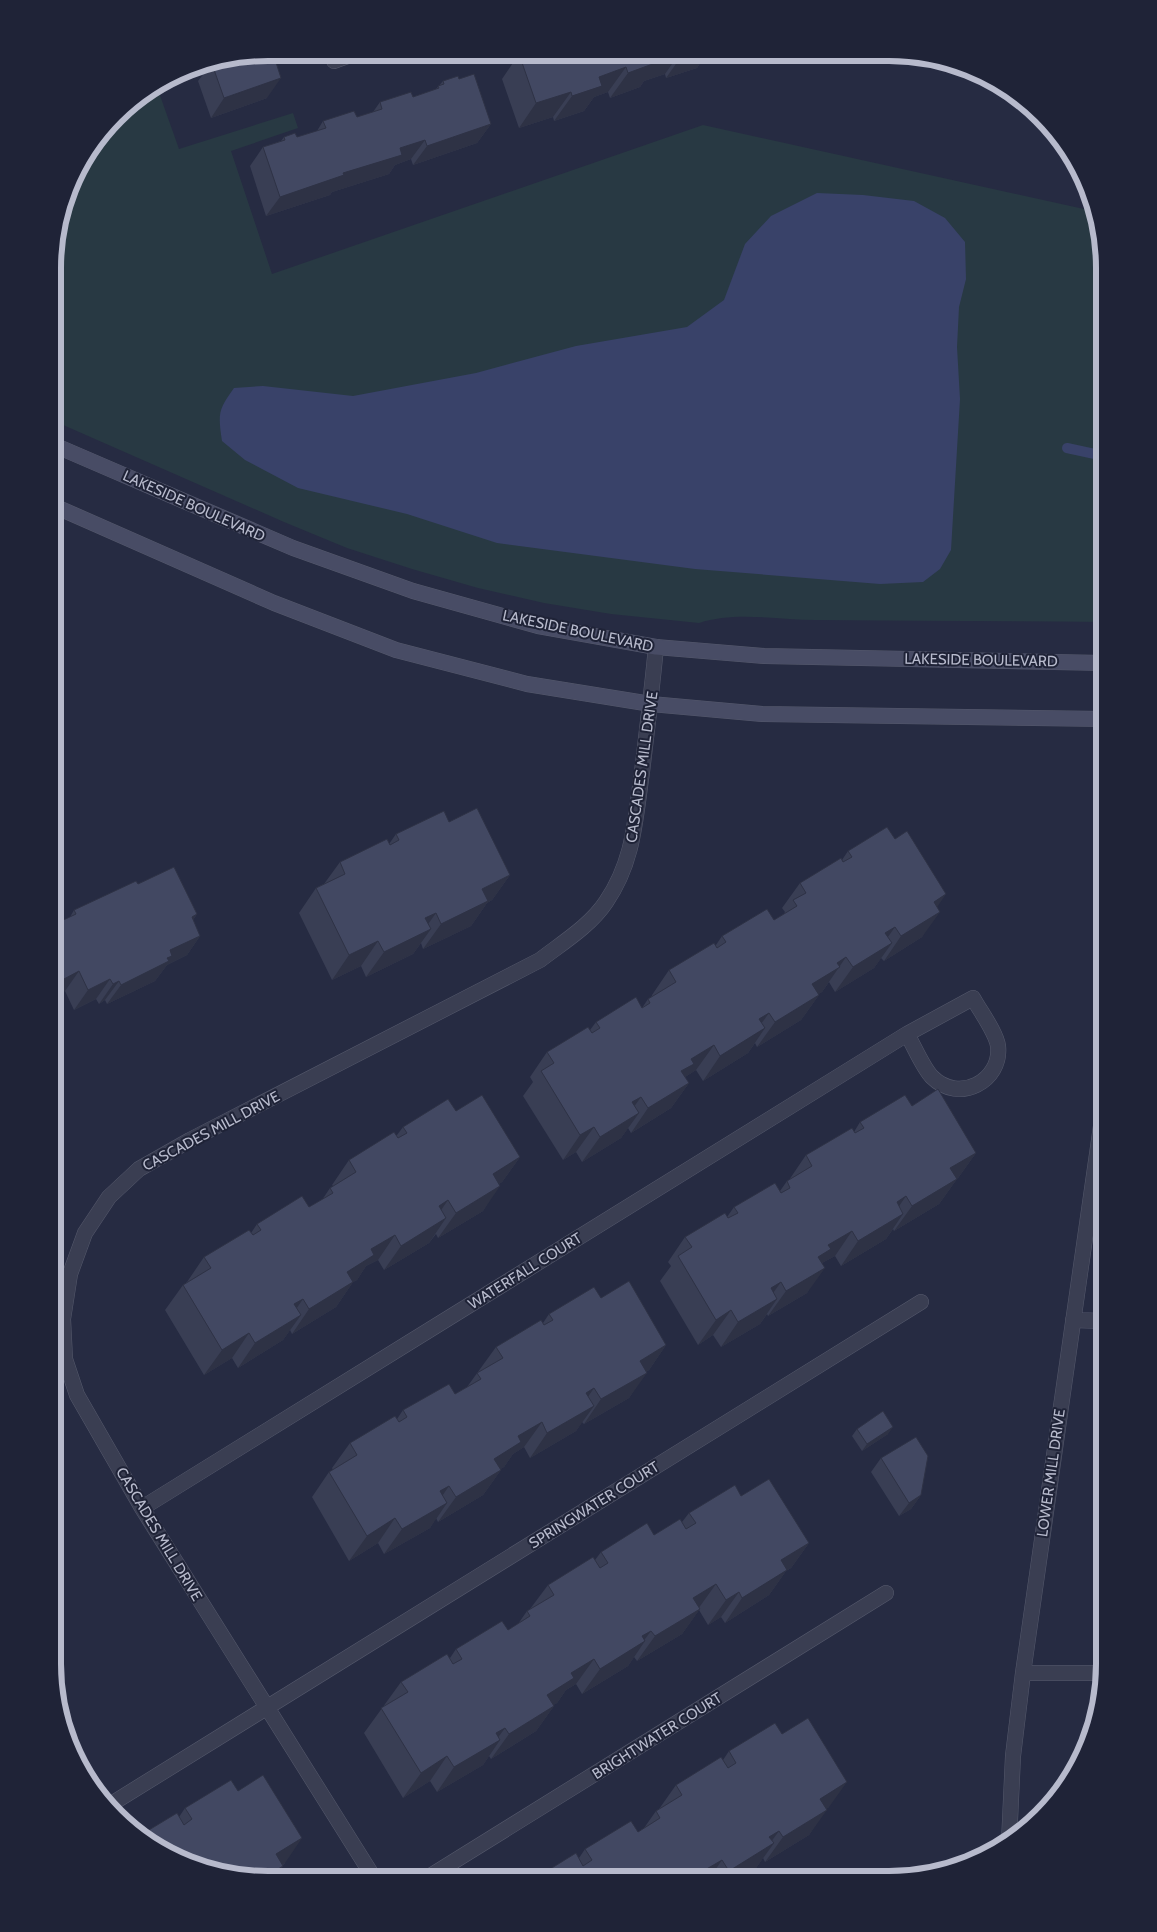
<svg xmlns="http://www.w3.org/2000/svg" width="1157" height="1932" viewBox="0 0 1157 1932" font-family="Cabin,sans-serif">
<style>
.green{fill:#283943}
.water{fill:#394269}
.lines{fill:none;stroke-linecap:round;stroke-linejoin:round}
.stream{stroke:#394269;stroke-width:10}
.street-casing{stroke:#55596c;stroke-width:16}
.secondary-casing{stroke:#55596c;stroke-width:16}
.street{stroke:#3a3e52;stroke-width:15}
.secondary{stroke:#484c65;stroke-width:15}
.wall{fill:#393e54}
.shaded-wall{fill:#2e3245}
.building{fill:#424862;stroke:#2e3245}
.labels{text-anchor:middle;stroke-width:4;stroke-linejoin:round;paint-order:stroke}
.street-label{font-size:15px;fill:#b7bacc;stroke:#1f2337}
.rim{fill:none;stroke:#b7bacc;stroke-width:6}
</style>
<rect width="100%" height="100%" fill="#262b42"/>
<!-- green -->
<path class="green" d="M157,87l22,62 114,-36 5,15 -67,23 41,123 431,-149 390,86 11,57v354c-96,-1 -192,-1 -288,-2 -38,0 -80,-9 -117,3l-88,-9 -67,-11 -66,-15 -66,-19 -65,-21 -63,-26 -230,-101v-181l21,-67 51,-67z"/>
<!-- water -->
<path class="water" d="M817,193l46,2 51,6 31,17 20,24 1,37 -7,28 -2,40 3,52 -9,151 -11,19 -17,13 -43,2 -185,-15 -198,-26 -90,-29 -109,-26 -53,-28 -23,-19c-4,-27 -4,-31 12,-53l29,-2 90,10 123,-23 100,-27 111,-19 37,-27 21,-56 26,-28z"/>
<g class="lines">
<!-- stream -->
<path class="stream" d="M1067,448l37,8"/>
<defs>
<path id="street" d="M331,53l3,8 22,-8
M1073,1320l31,1
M142,1508l765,-474c7,12 16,34 25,43 27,27 70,4 66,-31 -2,-14 -18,-35 -25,-48l-66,36
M1023,1673h81
M108,1806l813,-504
M1009,1842l4,-86 10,-83 81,-568
M374,1878l-232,-370 -65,-113 -12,-36 -2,-40 7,-45 15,-41 24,-36 30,-28 51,-29 350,-180c22,-17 50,-34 66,-58 28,-41 29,-82 36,-130 5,-42 10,-83 14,-125
M427,1878l459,-285"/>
<path id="secondary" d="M54,445l239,103 120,43 125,35 118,21 108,9 340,7
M54,506l220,97 122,47 131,34 124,20 111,10 342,5"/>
</defs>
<!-- street casing -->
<use href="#street" class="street-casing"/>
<!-- secondary casing -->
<use href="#secondary" class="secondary-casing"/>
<!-- street -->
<use href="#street" class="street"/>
<!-- secondary -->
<use href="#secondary" class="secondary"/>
</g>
<!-- wall -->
<path class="wall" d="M268,52l-1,46 -56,20 -13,-37 7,-9 -3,-6z
M522,53l217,1 -15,5 -2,-5 -20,6 -5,8 -31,10 -1,-4 -21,7 -4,6 -30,11 -2,-6 -14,5 -10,14 -30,10 -1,-4 -34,11 -17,-49 17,-25z
M459,79l32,45 -14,19 -64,22 -2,-6 -16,6 -6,9 -57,18 -2,3 -64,21 -16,-50 13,-19 18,-6 3,-4h13l20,-6 6,-10 34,-4 16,-5 7,-10 33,-5 23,-8 7,-8z
M449,822l61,53 -18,25 -5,3 -16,23 -48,23 -2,-6 -8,11 -47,23 -5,-11 -29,14 -33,-67 17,-25 8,-4 16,-22 49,-18 7,-10z
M848,851l89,56 -15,30 -38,24 -3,-3 -7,10 -39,24 -6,-10 -7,10 -4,2 1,1 -18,25 -44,27 -2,-4 -7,10 -45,28 -7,-11 -11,7 4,6 -18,25 -40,25 -3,-5 -7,10 -39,24 -6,-10 -13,8 -40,-64 10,-14 -3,-5 17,-25 43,-22 6,-8 46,-14 6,-9 4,-3v-1l17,-25 47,-25 6,-9 52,-16 9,-5 2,-3 -3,-4 18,-25 42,-23z
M138,884l59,30 -4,6 7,16 -13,19 -20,10 -12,16 -48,23 -2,-4 -6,4 -3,-5 -22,11 -9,-19 -12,5v-71l17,-8 4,-7z
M912,1106l64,47 -18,25 -2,1h1l-18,25 -45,27 -1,-2 -7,10 -45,27 -6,-10 -13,7 -15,30 -39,23 -1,-2 -7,10 -39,23 -8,-12 -15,10 -38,-64 11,-15 -3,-4 17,-25 42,-20 7,-10 46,-16 7,-10 2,-1 17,-25 48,-23 6,-10z
M456,1111l64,46 -18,25 -3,2 -16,27 -45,27 -2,-4 -7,9 -45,27 -6,-10 -12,6 -9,14 -4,2 -17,25 -44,27 -2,-4 -7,10 -45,28 -6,-10 -28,17 -39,-65 18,-25 4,-3 17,-25 47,-24 6,-9 52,-17 13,-7 8,-12 3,-2 -1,-1 17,-25 48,-25 6,-8z
M601,1298l65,47 -17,25 -3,2 -17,26 -45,26 -2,-2 -6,9 -46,27 -6,-11 -11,7 -9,13 -4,2 1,1 -18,25 -45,27 -2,-4 -6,10 -46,26 -6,-11 -29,18 -37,-64 17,-25 4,-2 -1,-2 18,-25 47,-24 6,-9 52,-16 12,-7 29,-40 47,-24 6,-9z
M857,1429l31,5 -26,17 -10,-15z
M881,1458l40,37 -10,14 -12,7 -28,-44z
M741,1496l68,47 -18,25 -5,3 -17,24 -44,28 -4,-6 -13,8 -9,-15 -17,24 -45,27 -3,-4 -6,9 -46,28 -6,-10 -10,6 -9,13 -4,2 1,1 -18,25 -45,28 -2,-3 -6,9 -46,27 -7,-11 -27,17 -39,-65 37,-51 49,-24 6,-9 52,-19 10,-6 9,-13 3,-2 18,-24 47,-25 6,-8 53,-17 28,-13 7,-9z
M782,1734l47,73 -3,2 -17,26 -44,27 -2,-4 -7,10 -18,11h-204l45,-21 6,-9 53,-17 6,-4 12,-17 3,-2 17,-24 47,-25 6,-9z
M185,1808l100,55 -2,2v1l-8,12h-35l-54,-15 -7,-46z"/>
<!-- shaded-wall -->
<path class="shaded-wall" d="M669,54h10l-14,20 -21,7 -4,6 -30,11 18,-25 28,-15z
M683,54h39l-20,6 -5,8 -31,10z
M728,54h11l-15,5z
M626,67l-18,25 -14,5 -10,14 -30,10 18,-25 27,-19z
M281,78l-14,20 -56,20 13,-20z
M571,92l-18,25 -34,11 17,-25z
M491,124l-14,19 -64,22 14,-19z
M425,140l-14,19 -16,6 -6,9 -57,18 -2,3 -64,21 14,-19 63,-24 57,-25z
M510,875l-18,25 -5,3 -16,23 -48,23 18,-25 41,-35z
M946,894l-17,25 11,-7 -18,25 -38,24 17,-25 33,-34z
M436,913l-15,21 10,-5 -18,25 -47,23 18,-25 41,-34z
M197,914l-13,19 8,-16z
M895,927l-17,24 14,-8 -18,25 -39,24 18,-25 32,-34z
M200,936l-13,19 -20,10 -12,16 -48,23 14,-19 49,-35z
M378,941l-17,25 -29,14 17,-25z
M846,957l-24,35 -27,17 17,-25 25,-21z
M79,971l-14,20 -12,5v-3l11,-14z
M110,979l-14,20 -22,11 14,-20z
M119,981l-14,19 -6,4 14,-20z
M819,995l-18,25 -44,27 18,-25z
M769,1013l-16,22 12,-7 -17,25 -45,28 17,-25 39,-37z
M714,1045l-18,25 -11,7 -21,19 27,-37z
M689,1083l-18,25 -40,25 17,-25z
M641,1097l-18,25 9,-20z
M639,1113l-18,25 -39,24 18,-25z
M594,1127l-18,25 -13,8 17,-25z
M976,1153l-18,25 -25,15 17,-25z
M520,1157l-18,25 -27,17 18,-25z
M957,1179l-18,25 -45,27 18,-25z
M500,1186l-17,25 -45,27 18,-25z
M906,1196l-17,25 8,-19z
M448,1200l-17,25 8,-19z
M903,1214l-17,25 -45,27 17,-25z
M446,1218l-17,25 -45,27 17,-24z
M852,1231l-17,25 -15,8 -2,-7 10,-12z
M395,1235l-17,25 -12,6 -9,14 -4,2 -17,25 -44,27 17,-25 38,-37 24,-23z
M825,1268l-18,25 -39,23 18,-25z
M781,1282l-18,25 8,-19z
M303,1299l-17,25 8,-20z
M777,1299l-17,25 -39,23 17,-25z
M731,1310l-18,25 -15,10 18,-25z
M301,1315l-18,25 -45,28 17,-25z
M249,1333l-17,25 -28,17 18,-25z
M666,1345l-17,25 -27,16 18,-25z
M647,1373l-18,25 -45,26 17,-25z
M594,1388l-17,25 9,-20z
M594,1406l-18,25 -46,27 17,-25z
M542,1422l-18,25 -11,7 -9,13 -27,17 17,-25 24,-23z
M893,1427l-5,7 -26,17 5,-7z
M501,1470l-18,25 -45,27 18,-25z
M449,1486l-17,25 8,-20z
M921,1495l-10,14 -12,7 10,-13z
M447,1503l-17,25 -46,26 18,-25z
M395,1518l-17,25 -29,18 18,-25z
M809,1543l-18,25 -5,3 -17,24 -44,28 17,-25 39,-38z
M716,1584l-18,25 -5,-11z
M739,1592l-18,25 -13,8 18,-25z
M700,1609l-18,25 -45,27 18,-25z
M651,1631l-9,12 3,-2 -17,25 -46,28 18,-25 42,-33z
M594,1659l-18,25 -10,6 -9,13 -28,17 18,-25 24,-22z
M554,1706l-18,25 -45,28 18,-25z
M505,1728l-11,15 6,-3 -17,25 -46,27 17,-25 42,-34z
M447,1756l-17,25 -27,17 18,-25z
M847,1782l-18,25 -26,17 17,-25z
M827,1810l-18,25 -44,27 18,-25z
M779,1831l-11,15 6,-3 -18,25 -18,11h-15l6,-8 40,-34z
M302,1838l-17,25 -24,15 15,-24z
M722,1860l-13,19h-14l3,-5z
M283,1866l-8,12h-11z"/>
<!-- building -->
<path class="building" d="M268,52l5,1 8,25 -57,20 -12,-34z
M522,53l147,1 -13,4 2,4 -30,11 -2,-6 -27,10 3,9 -30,10 -1,-4 -35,11 -17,-49z
M474,74l17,50 -64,22 -2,-6 -25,8 2,7 -59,18 1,2 -64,22 -17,-50 22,-7 -1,-3 11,-4 2,4 29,-9 -3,-7 31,-10 3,6 25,-8 -2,-7 31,-10 2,5 26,-9 -1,-2 6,-2 -1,-3 15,-5 1,3z
M477,808l33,67 -28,14 6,12 -47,23 -5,-11 -11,5 6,11 -47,23 -6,-11 -29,14 -33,-67 29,-14 -5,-12 47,-23 3,6 9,-5 -3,-6 48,-23 5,11z
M887,827l8,12 12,-8 39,63 -12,8 6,10 -39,24 -6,-9 -10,6 7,10 -39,24 -7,-10 -9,6 3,4 -28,17 7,11 -44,27 -6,-9 -10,6 6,9 -45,28 -6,-11 -23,14 3,5 -13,7 8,12 -41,25 -7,-11 -9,5 7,11 -39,24 -6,-10 -14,8 -39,-64 13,-8 -7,-11 41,-25 4,6 8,-5 -4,-6 40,-25 6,11 8,-5 -2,-4 28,-17 -7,-12 45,-27 3,5 9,-6 -4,-6 45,-27 7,11 23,-14 -4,-6 13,-7 -6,-10 41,-25 2,4 9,-5 -4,-6z
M174,867l23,47 -5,3 8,19 -30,14 2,6 -5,2 2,3 -48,24 -2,-4 -6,3 -3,-5 -22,11 -9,-19 -15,8 -11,-22v-32l23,-11 -2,-4 62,-29 2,3z
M938,1089l38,64 -26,15 7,11 -45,27 -6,-10 -9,6 6,12 -45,27 -6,-10 -24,14 3,4 -13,8 7,11 -39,23 -5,-9 -10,6 6,11 -39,23 -7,-12 -15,10 -38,-64 14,-9 -7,-10 40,-24 3,5 10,-5 -4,-6 41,-24 6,10 9,-5 -3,-7 25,-15 -6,-11 46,-27 3,5 9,-5 -4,-6 45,-27 7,11z
M482,1095l38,62 -27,17 7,12 -44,27 -8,-13 -9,6 7,12 -45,28 -6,-11 -24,14 3,6 -27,17 6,10 -44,27 -6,-10 -9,5 7,11 -46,28 -6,-10 -27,17 -39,-65 28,-17 -7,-11 45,-27 4,5 8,-5 -4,-6 45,-28 7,11 24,-14 -3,-5 26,-16 -7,-12 45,-28 4,6 9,-5 -4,-6 45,-28 8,12z
M629,1281l37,64 -26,16 7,12 -46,26 -7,-11 -8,5 8,13 -47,27 -5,-11 -24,14 3,6 -27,17 7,11 -45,27 -7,-11 -9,5 7,12 -45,26 -7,-11 -28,18 -38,-64 28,-17 -7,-12 45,-27 4,6 8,-5 -4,-7 46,-26 6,10 26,-15 -4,-6 26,-15 -7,-11 45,-27 3,5 9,-5 -4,-6 45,-27 7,11z
M883,1411l10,16 -26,17 -10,-15z
M916,1437l12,19 -7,39 -12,8 -28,-45z
M769,1479l40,64 -28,17 6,10 -45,28 -3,-6 -13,8 -10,-16 -23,14 7,11 -45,27 -4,-5 -9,5 3,5 -45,28 -6,-10 -23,14 3,5 -27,17 7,11 -45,28 -4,-6 -9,5 4,7 -46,27 -7,-11 -26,17 -40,-65 27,-16 -7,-10 46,-28 6,10 9,-5 -6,-10 46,-28 6,9 22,-14 -3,-5 27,-16 -6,-10 45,-28 7,11 8,-5 -7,-11 46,-29 7,12 26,-16 6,10 10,-6 -7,-10 46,-28 6,11z
M808,1718l39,64 -27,17 7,11 -44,27 -4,-6 -10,6 5,6 -45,28 -7,-11 -24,14 3,5h-167l42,-26 7,13 9,-6 -7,-11 46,-28 7,11 22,-14 -4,-7 26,-16 -6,-10 45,-28 7,11 8,-5 -7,-12 46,-28 7,11z
M263,1775l39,63 -26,16 7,12 -19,12h-24l-54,-15 -47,-27 38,-23 7,12 8,-6 -7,-11 46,-28 7,11z"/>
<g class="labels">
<!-- street labels -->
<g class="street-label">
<text transform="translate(194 506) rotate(24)" y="5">LAKESIDE BOULEVARD</text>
<text transform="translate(578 631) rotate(12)" y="5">LAKESIDE BOULEVARD</text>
<text transform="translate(981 660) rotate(1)" y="5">LAKESIDE BOULEVARD</text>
<text transform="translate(642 767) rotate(-82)" y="5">CASCADES MILL DRIVE</text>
<text transform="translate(211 1131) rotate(-28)" y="5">CASCADES MILL DRIVE</text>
<text transform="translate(525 1271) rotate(-32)" y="5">WATERFALL COURT</text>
<text transform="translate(1051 1473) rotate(-82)" y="5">LOWER MILL DRIVE</text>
<text transform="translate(594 1505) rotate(-32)" y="5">SPRINGWATER COURT</text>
<text transform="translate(159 1534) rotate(59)" y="5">CASCADES MILL DRIVE</text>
<text transform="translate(657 1736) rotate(-32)" y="5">BRIGHTWATER COURT</text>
</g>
</g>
<!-- crop -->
<path d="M0 0H1157V1932H0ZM268 61H889A207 207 0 0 1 1096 268V1664A207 207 0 0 1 889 1871H268A207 207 0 0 1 61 1664V268A207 207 0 0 1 268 61Z" fill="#1f2337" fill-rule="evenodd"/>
<path class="rim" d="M268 61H889A207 207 0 0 1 1096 268V1664A207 207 0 0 1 889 1871H268A207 207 0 0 1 61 1664V268A207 207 0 0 1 268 61Z"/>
</svg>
